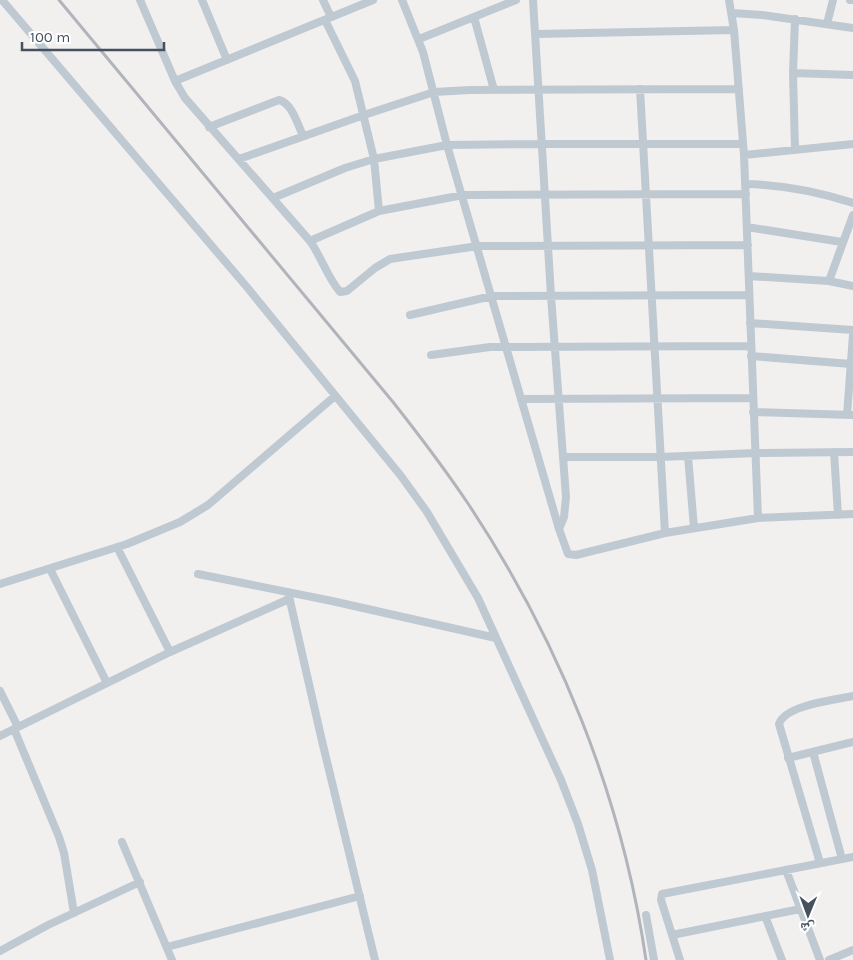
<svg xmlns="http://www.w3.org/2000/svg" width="853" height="960" viewBox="0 0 853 960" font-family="Karla,'Noto Naskh Arabic',sans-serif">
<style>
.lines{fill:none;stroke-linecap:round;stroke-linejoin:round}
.minor{stroke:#bfc9d2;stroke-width:8}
.rail{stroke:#b1b4ba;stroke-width:3}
</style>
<rect width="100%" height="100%" fill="#f2efef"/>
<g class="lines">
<!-- minor -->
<path class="minor" d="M2,0l244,286 155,190 26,36 51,86 83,182 17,44 14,46 18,90
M140,0l35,81 10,17 125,143c12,17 17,36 30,51l7,-1 28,-23 15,-9 88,-13 270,-1
M202,0l25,60
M323,0l8,17
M402,0l21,52 24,93 112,384 9,25 8,1 89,-22 93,-15 95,-4
M533,0l18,296 15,201 -2,20 -5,12
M729,0l5,30 10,125 14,363
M850,0h3
M732,13l30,2 91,13
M474,17l20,73
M325,20l30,61 19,78 5,52
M827,24l6,-24
M536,34l198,-4
M419,39l97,-39
M793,73l60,2
M175,81l198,-81
M640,89l25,444
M209,127l70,-27c13,3 19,25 24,36
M795,149l-2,-76 2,-54
M744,155l109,-11
M239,159l125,-44 70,-23 36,-2 269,-1
M746,184c38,1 70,7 107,19
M273,198l72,-30 29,-9 73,-14 96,-1h200
M747,227l95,15
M310,241l69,-30 84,-16 283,-1
M749,276l80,5 24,5
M829,281l24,-66
M410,315l82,-19 257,-1
M750,323l103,7
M431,355l59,-8 261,-1
M751,356l100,8
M521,399l232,-1
M753,412l100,3
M847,415l6,-80
M834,452l4,63
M688,456l6,72
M564,457h97l94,-4 98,-1
M117,547l53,105
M50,569l57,114
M198,574l134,27 164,37
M0,584l127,-40 53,-22 28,-17 127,-109
M288,592l34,149 53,219
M0,691l18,36
M14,729l45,108 5,16 10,60
M0,736l170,-84 119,-53
M813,752l29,107
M788,758l65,-16
M122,842l50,118
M820,863l-41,-139c6,-19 56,-24 74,-28
M786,870l34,90
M646,915l8,45
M765,916l17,44
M672,935l128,-26
M167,947l193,-51
M0,951l48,-26 92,-43
M680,960l-19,-60 1,-6 191,-37
M829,960l24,-10"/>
<!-- rail -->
<path class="rail" d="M59,0l334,402c26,33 51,66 74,100 92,138 155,294 179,458"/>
</g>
<!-- north arrow -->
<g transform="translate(808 915) rotate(181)" stroke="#ffffff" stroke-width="4" paint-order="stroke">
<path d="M0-4L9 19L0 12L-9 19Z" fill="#46515e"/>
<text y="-8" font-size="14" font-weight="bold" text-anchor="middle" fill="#46515e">ش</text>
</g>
<!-- scale -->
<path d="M22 42v8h142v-8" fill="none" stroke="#46515e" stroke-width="2.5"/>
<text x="30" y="42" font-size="15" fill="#46515e" stroke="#ffffff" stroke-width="4" paint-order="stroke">100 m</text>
</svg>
